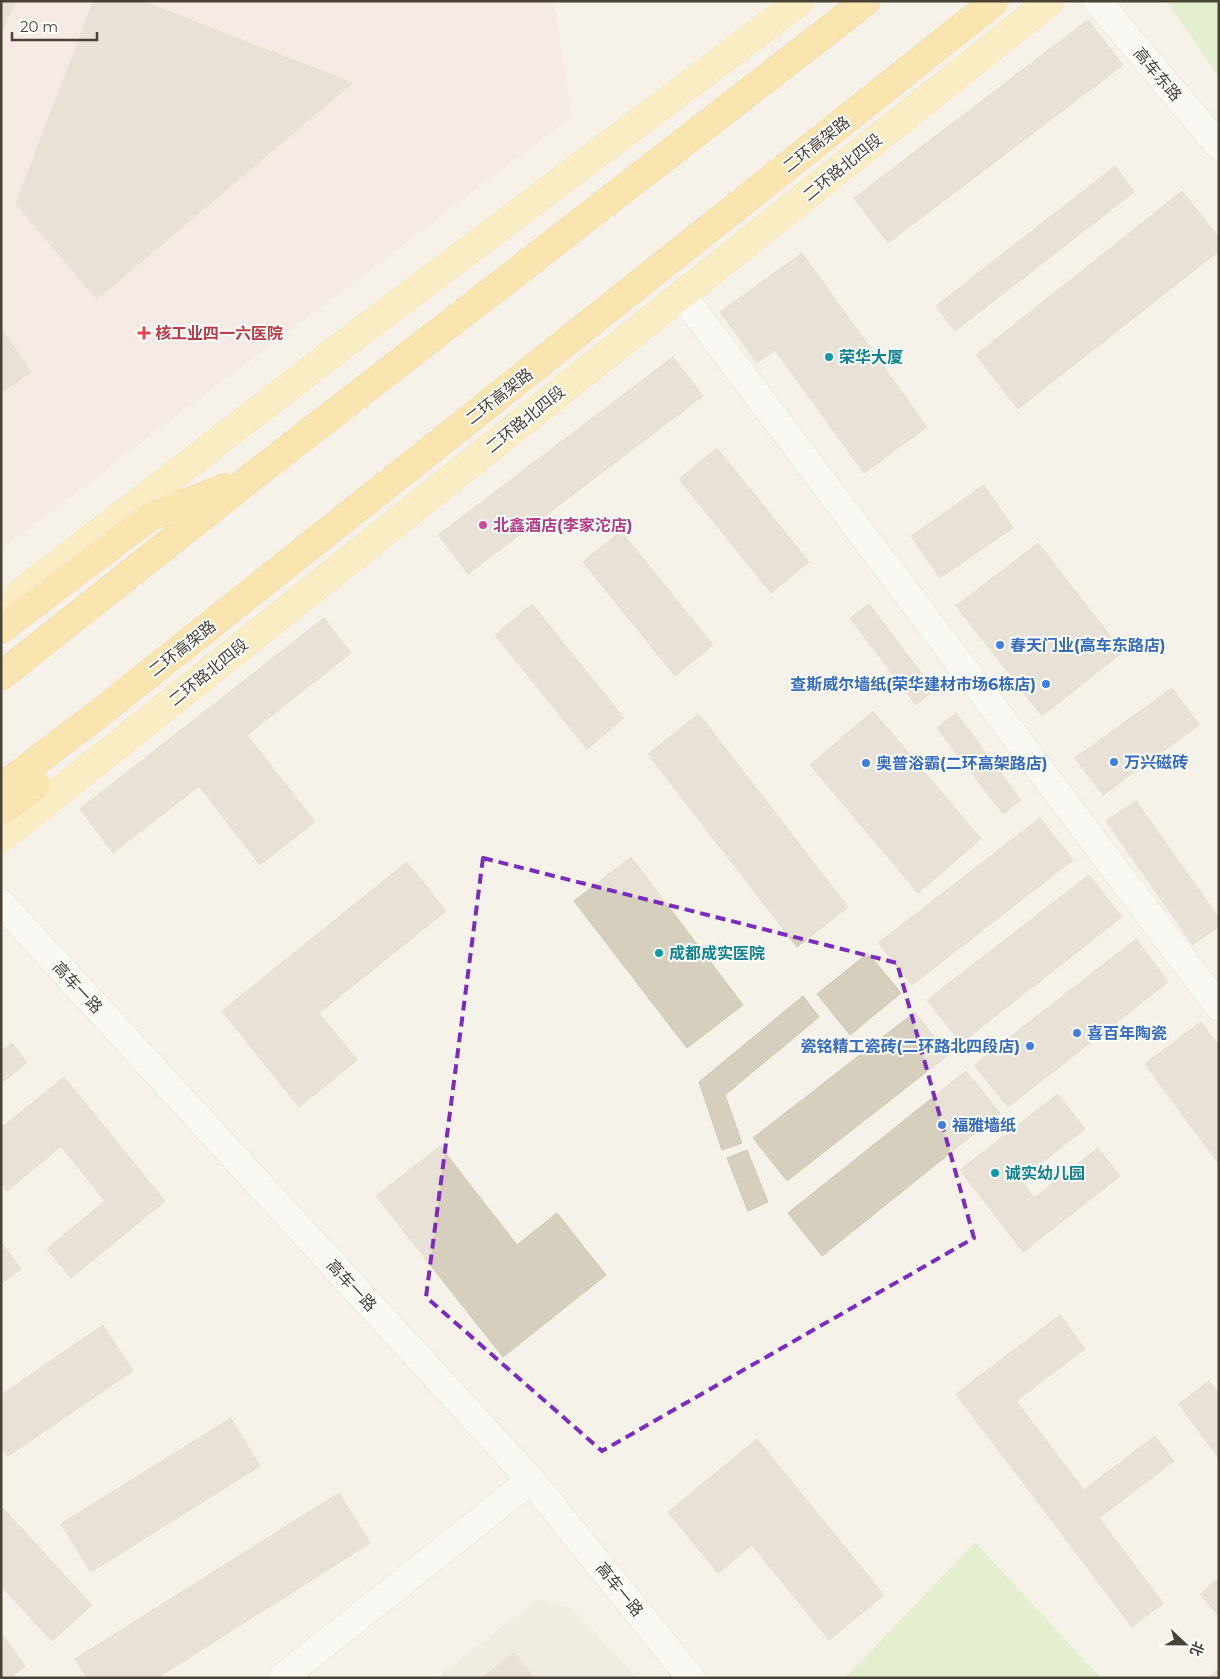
<svg xmlns="http://www.w3.org/2000/svg" width="1220" height="1679" viewBox="0 0 1220 1679" font-family="Montserrat,'Noto Sans SC',sans-serif">
<style>
.residential{fill:#e9e5d7}
.medical{fill:#f6e1dd}
.green{fill:#ceeab1}
.building{fill:#d7cfbe;stroke:#d2c7b1}
.lines{fill:none;stroke-linecap:round;stroke-linejoin:round}
.minor-casing{stroke:#c1bbab;stroke-width:29}
.major-casing{stroke:#e8c864;stroke-width:29}
.highway-casing{stroke:#e3ac35;stroke-width:29}
.minor{stroke:#fff;stroke-width:28}
.major{stroke:#ffe798;stroke-width:28}
.highway{stroke:#ffd56a;stroke-width:28}
.highway-bridge-casing{stroke:#e3ac35;stroke-width:29;stroke-linecap:butt}
.highway-bridge{stroke:#ffd56a;stroke-width:28}
.marked{fill:none;stroke:#7b2cbf;stroke-width:4;stroke-dasharray:10 6;stroke-linejoin:round}
.health-dot{fill:#e0444e;stroke:#fff;stroke-width:2}
.culture-dot{fill:#0f9aa8;stroke:#fff;stroke-width:2}
.hotel-dot{fill:#d1479c;stroke:#fff;stroke-width:2}
.shop-dot{fill:#3f7fe0;stroke:#fff;stroke-width:2}
.labels{text-anchor:middle;stroke-width:4;stroke-linejoin:round;paint-order:stroke}
.street-label{font-size:16px;fill:#494337;stroke:#fff}
.health-label{font-size:16px;font-weight:bold;fill:#be3a42;stroke:#fff;text-anchor:start}
.culture-label{font-size:16px;font-weight:bold;fill:#0d838f;stroke:#fff;text-anchor:start}
.hotel-label{font-size:16px;font-weight:bold;fill:#b23c85;stroke:#fff;text-anchor:start}
.shop-label{font-size:16px;font-weight:bold;fill:#366cbe;stroke:#fff;text-anchor:start}
</style>
<rect width="100%" height="100%" fill="#f5f2e9"/>
<!-- residential -->
<path class="residential" d="M538,1599l35,10 64,69h-201z"/>
<!-- medical -->
<path class="medical" d="M1,1h553l18,116 -571,432z"/>
<!-- green -->
<path class="green" d="M1166,1h53v76z
M975,1542l126,136h-256z"/>
<!-- building -->
<path class="building" d="M1,1h14l-14,33z
M94,1h47l211,82 -255,216 -81,-95z
M1088,20l35,45 -235,178 -34,-45z
M1115,166l19,26 -179,139 -19,-25z
M1182,191l37,47v13l-201,158 -42,-54z
M802,253l125,174 -63,46 -89,-123 -18,13 -37,-51z
M1,328l30,44 -30,21z
M673,357l30,39 -235,178 -30,-39z
M717,448l92,114 -38,31 -92,-114z
M984,485l29,43 -73,50 -29,-42z
M621,531l92,114 -38,31 -92,-114z
M1038,543l85,109 -81,64 -86,-110z
M532,604l92,114 -37,31 -92,-114z
M869,604l65,86 -18,15 -66,-87z
M324,618l27,35 -104,82 68,87 -55,43 -61,-79 -86,67 -33,-44z
M1172,688l27,37 -96,70 -28,-37z
M873,711l108,128 -63,54 -108,-128z
M956,713l65,87 -18,14 -66,-86z
M699,714l149,193 -51,40 -149,-193z
M1136,801l83,117v8l-26,19 -87,-124z
M1040,818l33,42 -161,125 -34,-42z
M631,857l112,148 -56,43 -113,-147z
M407,862l39,49 -127,102 38,47 -58,47 -77,-96z
M1089,875l33,42 -161,126 -34,-43z
M1136,939l32,43 -160,125 -34,-42z
M868,953l33,40 -51,42 -33,-41z
M803,996l16,21 -94,78 17,48 -20,7 -23,-68z
M915,1012l33,43 -161,126 -34,-43z
M1201,1022l18,24v118l-74,-100z
M12,1043l15,20 -26,20v-32z
M966,1071l34,42 -178,143 -34,-43z
M64,1077l101,124 -94,77 -24,-29 58,-48 -44,-55 -54,45 -6,-7v-56z
M1058,1094l27,35 -65,50 14,19 64,-50 22,28 -97,76 -63,-82z
M440,1146l77,99 40,-32 49,62 -103,82 -127,-161z
M747,1150l21,52 -20,9 -21,-53z
M1,1242l20,27 -20,15z
M1060,1315l25,34 -69,52 68,89 71,-54 19,25 -75,57 64,85 -31,24 -176,-233z
M103,1325l30,46 -125,85 -7,-9v-52z
M1209,1381l10,13v65l-40,-55z
M231,1418l29,48 -169,106 -30,-48z
M757,1439l127,156 -55,45 -77,-95 -34,28 -50,-61z
M339,1493l31,50 -213,135h-70l-12,-19z
M1,1506l91,99 -40,36 -51,-55z
M1219,1578v38l-19,-22z
M1,1633l24,33 -15,12h-9z
M514,1653l20,25h-52z
M1219,1669v9h-11z"/>
<g class="lines">
<defs>
<path id="minor" d="M1097,1l122,145
M682,295l537,712
M1,903l530,577 160,198
M282,1678l249,-198"/>
<path id="major" d="M1,608l359,-276 440,-331
M1,838l1049,-837"/>
<path id="highway" d="M1,629l148,-112 76,-29
M1,676l251,-199 614,-476"/>
</defs>
<!-- minor casing -->
<use href="#minor" class="minor-casing"/>
<!-- major casing -->
<use href="#major" class="major-casing"/>
<!-- highway casing -->
<use href="#highway" class="highway-casing"/>
<!-- minor -->
<use href="#minor" class="minor"/>
<!-- major -->
<use href="#major" class="major"/>
<!-- highway -->
<use href="#highway" class="highway"/>
<defs>
<path id="highway-bridge" d="M1,788l100,-76 894,-711
M1,810l35,-26"/>
</defs>
<!-- highway-bridge casing -->
<use href="#highway-bridge" class="highway-bridge-casing"/>
<!-- highway-bridge -->
<use href="#highway-bridge" class="highway-bridge"/>
</g>
<!-- marked area -->
<path d="M0 0H1220V1679H0ZM483,858l414,105 77,275 -372,213 -176,-154z" fill="#f5f2e9" fill-opacity=".55" fill-rule="evenodd"/>
<path class="marked" d="M483,858l414,105 77,275 -372,213 -176,-154z"/>
<!-- markers -->
<path class="health-dot" d="M141.5 325.5h5v5h5v5h-5v5h-5v-5h-5v-5h5z"/>
<g class="culture-dot">
<circle cx="829" cy="357" r="5"/>
<circle cx="659" cy="953" r="5"/>
<circle cx="995" cy="1173" r="5"/>
</g>
<circle class="hotel-dot" cx="483" cy="525" r="5"/>
<g class="shop-dot">
<circle cx="1000" cy="645" r="5"/>
<circle cx="1046" cy="684" r="5"/>
<circle cx="1114" cy="762" r="5"/>
<circle cx="866" cy="763" r="5"/>
<circle cx="1077" cy="1033" r="5"/>
<circle cx="1030" cy="1046" r="5"/>
<circle cx="942" cy="1125" r="5"/>
</g>
<g class="labels">
<!-- street labels -->
<g class="street-label">
<text transform="translate(1158 74) rotate(50)" y="6">高车东路</text>
<text transform="translate(816 144) rotate(-38)" y="6">二环高架路</text>
<text transform="translate(842 167) rotate(-39)" y="6">二环路北四段</text>
<text transform="translate(499 396) rotate(-38)" y="6">二环高架路</text>
<text transform="translate(525 419) rotate(-39)" y="6">二环路北四段</text>
<text transform="translate(182 648) rotate(-38)" y="6">二环高架路</text>
<text transform="translate(208 672) rotate(-39)" y="6">二环路北四段</text>
<text transform="translate(78 987) rotate(47)" y="6">高车一路</text>
<text transform="translate(352 1285) rotate(47)" y="6">高车一路</text>
<text transform="translate(620 1589) rotate(51)" y="6">高车一路</text>
</g>
<!-- health labels -->
<g class="health-label">
<text x="155" y="339">核工业四一六医院</text>
</g>
<!-- culture labels -->
<g class="culture-label">
<text x="839" y="363">荣华大厦</text>
<text x="669" y="959">成都成实医院</text>
<text x="1005" y="1179">诚实幼儿园</text>
</g>
<!-- hotel labels -->
<g class="hotel-label">
<text x="493" y="531">北鑫酒店(李家沱店)</text>
</g>
<!-- shop labels -->
<g class="shop-label">
<text x="1010" y="651">春天门业(高车东路店)</text>
<text x="1036" y="690" text-anchor="end">查斯威尔墙纸(荣华建材市场6栋店)</text>
<text x="1124" y="768">万兴磁砖</text>
<text x="876" y="769">奥普浴霸(二环高架路店)</text>
<text x="1087" y="1039">喜百年陶瓷</text>
<text x="1020" y="1052" text-anchor="end">瓷铭精工瓷砖(二环路北四段店)</text>
<text x="952" y="1131">福雅墙纸</text>
</g>
</g>
<!-- border -->
<rect width="1220" height="1679" fill="none" stroke="#494337" stroke-width="5"/>
<!-- north arrow -->
<g transform="translate(1185 1644) rotate(112)" stroke="#ffffff" stroke-width="4" paint-order="stroke">
<path d="M0-4L9 19L0 12L-9 19Z" fill="#494337"/>
<text y="-8" font-size="14" font-weight="bold" text-anchor="middle" fill="#494337">北</text>
</g>
<!-- scale -->
<path d="M12 32v8h85v-8" fill="none" stroke="#494337" stroke-width="2.5"/>
<text x="20" y="32" font-size="15" fill="#494337" stroke="#ffffff" stroke-width="4" paint-order="stroke">20 m</text>
</svg>
